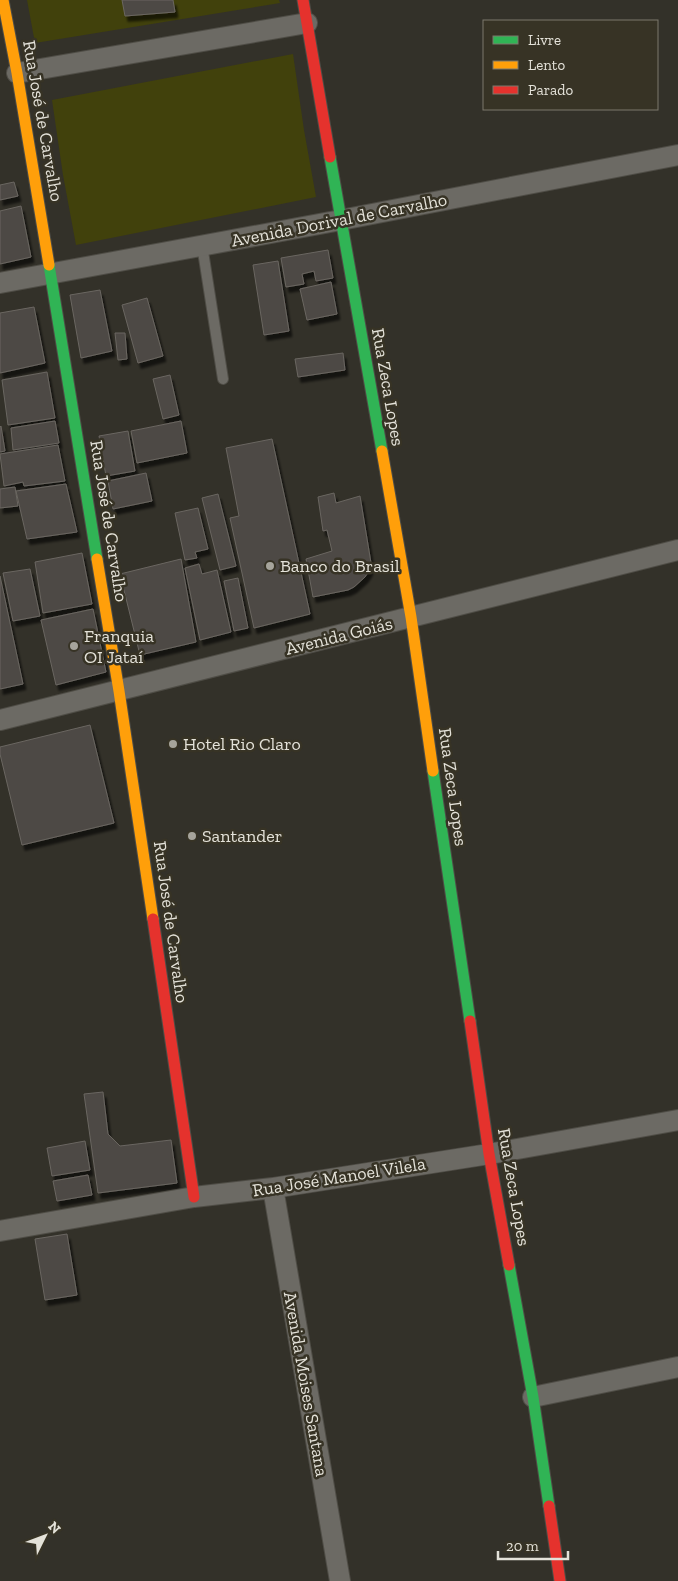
<svg xmlns="http://www.w3.org/2000/svg" width="678" height="1581" viewBox="0 0 678 1581" font-family="'Zilla Slab',serif">
<style>
.green{fill:#41410c}
.building{fill:#4d4944;stroke:#6a6661;filter:url(#shadow)}
.lines{fill:none;stroke-linecap:round;stroke-linejoin:round}
.lane-casing{stroke:#4f4d46;stroke-width:12}
.street-casing{stroke:#4f4d46;stroke-width:22}
.fast-casing{stroke:#4f4d46;stroke-width:13}
.slow-casing{stroke:#4f4d46;stroke-width:13}
.jam-casing{stroke:#4f4d46;stroke-width:13}
.lane{stroke:#6c6a64;stroke-width:10}
.street{stroke:#6c6a64;stroke-width:20}
.fast{stroke:#30b455;stroke-width:11}
.slow{stroke:#ff9f0a;stroke-width:11}
.jam{stroke:#e5322d;stroke-width:11}
.poi-dot{fill:#a6a49b;stroke:#373325;stroke-width:2}
.labels{text-anchor:middle;stroke-width:5;stroke-linejoin:round;paint-order:stroke}
.street-label{font-size:18px;fill:#e4e2d9;stroke:#373325}
.poi-label{font-size:18px;fill:#e4e2d9;stroke:#373325;text-anchor:start}
</style>
<defs>
<filter id="shadow"><feDropShadow dx="3" dy="5.5" stdDeviation="1" flood-color="#0009"/></filter>
</defs>
<rect width="100%" height="100%" fill="#333129"/>
<!-- green -->
<path class="green" d="M27,0h252l1,3 -245,40z
M293,54l11,76 12,67 -240,48 -13,-70 -11,-75z"/>
<!-- building -->
<path class="building" d="M122,0h51l2,12 -50,4z
M14,182l4,14 -18,4v-15z
M21,206l10,51 -31,7v-53z
M328,250l5,28 -17,3 -2,-10 -12,3 2,10 -18,3 -5,-29z
M278,261l11,70 -25,4 -11,-70z
M331,282l6,32 -30,6 -7,-31z
M100,290l12,61 -31,7 -11,-63z
M147,298l16,58 -25,7 -16,-58z
M34,307l11,56 -45,10v-60z
M115,333h10l2,26 -9,1z
M343,353l2,17 -47,7 -3,-18z
M47,372l8,46 -47,7 -6,-45z
M170,375l9,40 -16,4 -10,-40z
M55,421l4,22 -46,7 -2,-22z
M181,421l6,32 -50,10 -6,-32z
M1,426l4,25 -5,1v-25z
M128,431l7,40 -29,5 -7,-40z
M272,439l38,175 -56,14 -24,-110 9,-2 -13,-68z
M58,445l7,36 -41,5 -1,-4 -19,4 -4,-32z
M146,473l6,28 -39,8 -5,-28z
M66,484l11,48 -50,7 -11,-48z
M15,487l3,19 -18,2v-19z
M334,493l2,10 24,-7 11,67 -2,8 -4,6 -11,10 -6,3 -35,7 -7,-38 26,-8 -5,-21 -4,1 -5,-34z
M218,494l18,72 -16,4 -18,-72z
M198,508l10,41 -13,3 2,6 -12,2 -10,-47z
M82,553l10,51 -49,9 -8,-51z
M181,559l15,83 -56,13 -20,-81z
M199,564l3,10 15,-4 14,62 -31,8 -15,-72z
M30,569l10,47 -27,5 -10,-48z
M0,576l23,108 -23,5z
M238,578l10,50 -14,3 -10,-50z
M93,609l13,63 -50,13 -15,-65z
M90,725l24,98 -92,22 -22,-91v-7z
M103,1092l5,42 12,12 51,-6 6,43 -79,10 -14,-99z
M85,1141l5,29 -38,6 -5,-28z
M88,1175l4,20 -35,6 -4,-20z
M67,1234l10,61 -32,5 -10,-61z"/>
<g class="lines">
<defs>
<path id="lane" d="M202,245l21,134"/>
<path id="street" d="M17,73l290,-50
M0,283l341,-63 337,-65
M0,720l678,-170
M273,1188l67,393
M0,1231l194,-34 79,-9 216,-34 189,-34
M533,1397l145,-30"/>
<path id="fast" d="M330,157l52,294
M49,265l48,294
M433,771l37,250
M509,1265l24,132 16,109"/>
<path id="slow" d="M3,0l14,73 32,192
M382,451l29,166 22,154
M97,559l22,132 34,228"/>
<path id="jam" d="M303,0l27,157
M153,919l41,278
M470,1021l19,133 20,111
M549,1506l11,75"/>
</defs>
<!-- lane casing -->
<use href="#lane" class="lane-casing"/>
<!-- street casing -->
<use href="#street" class="street-casing"/>
<!-- fast casing -->
<use href="#fast" class="fast-casing"/>
<!-- slow casing -->
<use href="#slow" class="slow-casing"/>
<!-- jam casing -->
<use href="#jam" class="jam-casing"/>
<!-- lane -->
<use href="#lane" class="lane"/>
<!-- street -->
<use href="#street" class="street"/>
<!-- fast -->
<use href="#fast" class="fast"/>
<!-- slow -->
<use href="#slow" class="slow"/>
<!-- jam -->
<use href="#jam" class="jam"/>
</g>
<!-- markers -->
<g class="poi-dot">
<circle cx="270" cy="566" r="5"/>
<circle cx="74" cy="646" r="5"/>
<circle cx="173" cy="744" r="5"/>
<circle cx="192" cy="836" r="5"/>
</g>
<g class="labels">
<!-- street labels -->
<g class="street-label">
<text transform="translate(43 121) rotate(80)" y="6">Rua José de Carvalho</text>
<text transform="translate(339 220) rotate(-11)" y="6">Avenida Dorival de Carvalho</text>
<text transform="translate(388 387) rotate(80)" y="6">Rua Zeca Lopes</text>
<text transform="translate(109 521) rotate(81)" y="6">Rua José de Carvalho</text>
<text transform="translate(339 636) rotate(-14)" y="6">Avenida Goiás</text>
<text transform="translate(453 787) rotate(82)" y="6">Rua Zeca Lopes</text>
<text transform="translate(171 922) rotate(82)" y="6">Rua José de Carvalho</text>
<text transform="translate(339 1177) rotate(-9)" y="6">Rua José Manoel Vilela</text>
<text transform="translate(514 1187) rotate(80)" y="6">Rua Zeca Lopes</text>
<text transform="translate(306 1384) rotate(80)" y="6">Avenida Moises Santana</text>
</g>
<!-- poi labels -->
<g class="poi-label">
<text x="280" y="572">Banco do Brasil</text>
<text x="84" y="642">Franquia<tspan x="84" dy="21">OI Jataí</tspan></text>
<text x="183" y="750">Hotel Rio Claro</text>
<text x="202" y="842">Santander</text>
</g>
</g>
<!-- legend -->
<rect x="483" y="20" width="175" height="90" fill="#373325" stroke="#7c796d"/>
<rect x="493" y="36" width="25" height="8" fill="#30b455" stroke="#7c796d"/>
<text x="528" y="45" font-size="15" fill="#e4e2d9">Livre</text>
<rect x="493" y="61" width="25" height="8" fill="#ff9f0a" stroke="#7c796d"/>
<text x="528" y="70" font-size="15" fill="#e4e2d9">Lento</text>
<rect x="493" y="86" width="25" height="8" fill="#e5322d" stroke="#7c796d"/>
<text x="528" y="95" font-size="15" fill="#e4e2d9">Parado</text>
<!-- north arrow -->
<g transform="translate(45 1536) rotate(48)" stroke="#373325" stroke-width="4" paint-order="stroke">
<path d="M0-4L9 19L0 12L-9 19Z" fill="#e4e2d9"/>
<text y="-8" font-size="14" font-weight="bold" text-anchor="middle" fill="#e4e2d9">N</text>
</g>
<!-- scale -->
<path d="M498 1551v8h70v-8" fill="none" stroke="#e4e2d9" stroke-width="2.5"/>
<text x="506" y="1551" font-size="15" fill="#e4e2d9" stroke="#373325" stroke-width="4" paint-order="stroke">20 m</text>
</svg>
